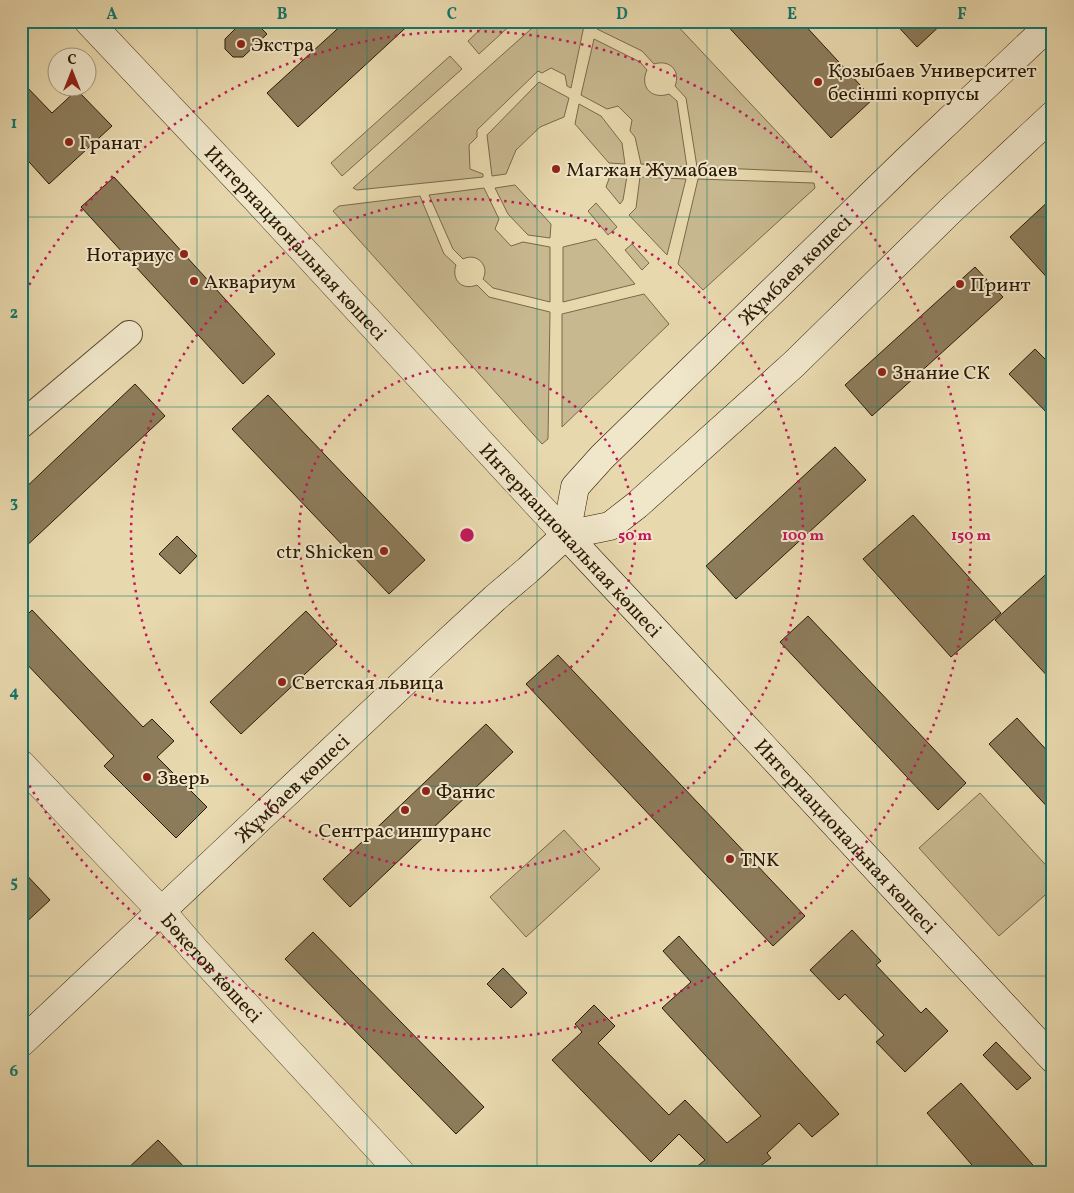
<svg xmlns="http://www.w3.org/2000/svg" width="1074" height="1193" viewBox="0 0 1074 1193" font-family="Vollkorn,serif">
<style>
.green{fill:#c8b890;stroke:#7a684a}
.building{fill:#8d7c5b;stroke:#2b1903}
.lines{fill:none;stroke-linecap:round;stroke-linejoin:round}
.minor-casing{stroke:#5a492e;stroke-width:28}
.tertiary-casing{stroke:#5a492e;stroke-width:29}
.secondary-casing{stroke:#2b1903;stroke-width:29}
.minor{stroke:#f0e6ca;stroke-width:26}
.tertiary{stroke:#f0e6ca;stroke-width:28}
.secondary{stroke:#f0e6ca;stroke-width:28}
.grid{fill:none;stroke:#0f766e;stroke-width:1;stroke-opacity:0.55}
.ring{fill:none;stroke:#c2185b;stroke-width:2.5;stroke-dasharray:2.5 5}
.poi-dot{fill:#8f2418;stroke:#f0e6ca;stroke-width:2}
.labels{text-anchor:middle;stroke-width:4;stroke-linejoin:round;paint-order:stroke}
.poi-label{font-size:20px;fill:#2b1903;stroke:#f0e6ca;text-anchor:start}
.street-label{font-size:20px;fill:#2b1903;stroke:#f0e6ca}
.centre{fill:#c2185b;stroke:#f0e6ca;stroke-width:2.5}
.ring-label{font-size:15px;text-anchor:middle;font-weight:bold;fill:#c2185b;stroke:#f0e6ca;stroke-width:4;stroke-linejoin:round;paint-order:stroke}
.neatline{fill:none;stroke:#0f766e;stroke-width:2}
.grid-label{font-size:16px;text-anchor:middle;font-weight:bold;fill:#0f766e}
</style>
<rect width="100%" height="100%" fill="#e8d8ad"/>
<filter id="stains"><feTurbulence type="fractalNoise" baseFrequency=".004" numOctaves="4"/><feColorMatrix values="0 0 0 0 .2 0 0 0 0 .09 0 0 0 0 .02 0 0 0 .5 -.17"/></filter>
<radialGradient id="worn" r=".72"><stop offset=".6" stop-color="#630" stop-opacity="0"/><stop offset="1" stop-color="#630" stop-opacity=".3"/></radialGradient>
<!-- green -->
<path class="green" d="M489,21h26l-36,33 -11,-13z
M540,21h45l-14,67 -4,-2 -2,-11 -14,-7 -9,5 -4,-2 -61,59v7l-8,8 1,24 13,5v3l-126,13 -4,-2z
M598,21h75l138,147 1,4 -115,-5 -11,-69 -11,-12c6,-15 -5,-27 -21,-22l-12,-13 -45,-22z
M594,39l46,23 7,8c-8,17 5,30 22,24l8,7 10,66 -46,-3 -6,-27 -5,-6 2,-11 -14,-14 -11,3 -26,-14z
M450,56l12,13 -120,107 -11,-13z
M539,82l30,16 -5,19 -24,10 -24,23 -10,24 -14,2 -5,-41z
M579,104l22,12 21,27 3,21 -16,-1 -34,-39z
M610,176h17l-4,24 -3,4 -14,-17z
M640,177l46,2 -19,76 -38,-40 7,-7z
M698,179l116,4 1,5 -112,102 -25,-26z
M515,185l36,39 -1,14 -22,-3 -20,-21 -13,-26z
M484,188l15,31 -4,10 16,17 12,-4 27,5v55l-57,-14 -10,-9c7,-13 -6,-27 -20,-20l-10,-10 -24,-54z
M420,196l24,58 12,11c-5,15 6,26 21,20l12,12 61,15 -2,127 -6,5 -209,-233 6,-5z
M596,203l21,24 -9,8 -20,-24z
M596,239l39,45 -72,18v-55z
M632,244l17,19 -7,7 -17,-20z
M644,294l25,30 -107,103v-113z
M980,793l73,80v15l-54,48 -80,-88z
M564,830l36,39 -74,68 -36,-40z"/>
<!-- building -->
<path class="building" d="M243,21h11l13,13 -24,23h-10l-8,-8v-10z
M346,21h67l-115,106 -31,-34z
M723,21h78l72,78 -42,39z
M893,21h52l-28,26z
M21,81l31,32 25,-23 35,36 -63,58 -28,-31z
M114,177l161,177 -32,30 -162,-177z
M1053,197v87l-43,-47z
M975,267l28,30 -131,119 -27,-31z
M1035,349l18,18v52l-44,-45z
M135,384l30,32 -144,135v-59z
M268,395l157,165 -36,34 -157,-165z
M835,447l31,33 -130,119 -30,-33z
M913,515l88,98 -50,44 -88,-98z
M177,536l20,20 -17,18 -21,-20z
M1053,568v114l-58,-62z
M32,610l111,117 9,-8 22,22 -17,16 50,50 -31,31 -72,-72 10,-10 -93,-98v-37z
M306,611l31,33 -96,90 -31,-32z
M808,616l158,167 -28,27 -158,-168z
M558,655l247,261 -32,30 -247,-262z
M1017,718l36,39v56l-64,-69z
M486,724l27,28 -163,155 -27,-28z
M21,869l29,31 -29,27z
M852,930l29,31 -5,4 45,48 5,-5 22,23 -43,41 -29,-30 8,-7 -39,-41 -6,6 -29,-30z
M313,932l171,175 -28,27 -171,-175z
M679,936l160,178 -27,23 -13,-14 -32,30 4,5 -18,14h-63l15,-12 -26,-26 -28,28 -99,-102 30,-28 -7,-8 19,-19 21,21 -17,17 71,72 16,-15 42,43 34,-27 -99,-108 29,-26 -28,-31z
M503,968l24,25 -16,15 -24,-24z
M996,1042l35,36 -14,12 -34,-35z
M961,1083l78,89h-61l-51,-59z
M158,1140l31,32h-65z"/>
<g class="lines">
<defs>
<path id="minor" d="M21,425l108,-91"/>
<g id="tertiary">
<path id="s1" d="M88,21l168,178 310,336"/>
<path id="s2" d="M21,764l141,148 33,38 205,222"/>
</g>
<g id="secondary">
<path id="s3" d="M566,535l9,-48 27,-30 301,-293 150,-142"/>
<path id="s4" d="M566,535l74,79 413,445"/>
<path id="s5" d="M21,1043l409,-385 65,-60 33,-28 38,-35 44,-9 27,-21 157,-141 156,-153 103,-96"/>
</g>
</defs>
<!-- minor casing -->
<use href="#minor" class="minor-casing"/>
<!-- tertiary casing -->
<use href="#tertiary" class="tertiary-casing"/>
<!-- secondary casing -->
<use href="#secondary" class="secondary-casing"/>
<!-- minor -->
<use href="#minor" class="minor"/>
<!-- tertiary -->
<use href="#tertiary" class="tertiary"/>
<!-- secondary -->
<use href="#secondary" class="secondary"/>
</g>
<!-- grid -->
<path class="grid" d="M197,21v1151M367,21v1151M537,21v1151M707,21v1151M877,21v1151M21,217h1032M21,407h1032M21,596h1032M21,786h1032M21,976h1032"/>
<!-- distance rings -->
<g class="ring">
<circle cx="467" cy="535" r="168"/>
<circle cx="467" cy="535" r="336"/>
<path d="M22 298A504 504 0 1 1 22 772"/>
</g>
<!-- markers -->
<g class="poi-dot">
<circle cx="241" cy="44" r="5"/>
<circle cx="818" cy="82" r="5"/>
<circle cx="69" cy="142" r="5"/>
<circle cx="556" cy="169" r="5"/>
<circle cx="184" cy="254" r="5"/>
<circle cx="194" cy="281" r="5"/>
<circle cx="960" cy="284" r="5"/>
<circle cx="882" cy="372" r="5"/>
<circle cx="384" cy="551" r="5"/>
<circle cx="282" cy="682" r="5"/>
<circle cx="147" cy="777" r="5"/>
<circle cx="426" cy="791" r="5"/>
<circle cx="405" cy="810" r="5"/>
<circle cx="730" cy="859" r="5"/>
</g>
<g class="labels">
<!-- poi labels -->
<g class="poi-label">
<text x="251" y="51">Экстра</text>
<text x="828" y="77">Қозыбаев Университет<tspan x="828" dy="23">бесінші корпусы</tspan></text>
<text x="79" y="149">Гранат</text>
<text x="566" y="176">Магжан Жумабаев</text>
<text x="174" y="261" text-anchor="end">Нотариус</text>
<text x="204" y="288">Аквариум</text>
<text x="970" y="291">Принт</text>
<text x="892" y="379">Знание СК</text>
<text x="374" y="558" text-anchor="end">ctr Shicken</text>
<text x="292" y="689">Светская львица</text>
<text x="157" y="784">Зверь</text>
<text x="436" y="798">Фанис</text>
<text x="405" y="837" text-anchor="middle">Сентрас иншуранс</text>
<text x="740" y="866">TNK</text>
</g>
<!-- street labels -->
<g class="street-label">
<text dy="7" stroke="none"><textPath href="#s1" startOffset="304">Интернациональная көшесі</textPath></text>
<text dy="7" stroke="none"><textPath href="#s3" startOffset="358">Жұмбаев көшесі</textPath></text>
<text transform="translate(571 540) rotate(47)" y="7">Интернациональная көшесі</text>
<text dy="7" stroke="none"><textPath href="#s5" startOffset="372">Жұмбаев көшесі</textPath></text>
<text dy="7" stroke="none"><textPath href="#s4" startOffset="411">Интернациональная көшесі</textPath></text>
<text dy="7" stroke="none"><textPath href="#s2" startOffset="279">Бөкетов көшесі</textPath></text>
</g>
</g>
<circle cx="467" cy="535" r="8" class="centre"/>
<g class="ring-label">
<text x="635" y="540">50 m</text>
<text x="803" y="540">100 m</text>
<text x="971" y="540">150 m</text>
</g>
<!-- margin -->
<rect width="1074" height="1193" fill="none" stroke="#e8d8ad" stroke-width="55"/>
<!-- north arrow -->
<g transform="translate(72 72)"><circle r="24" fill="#f0e6ca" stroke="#a1947a"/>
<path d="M0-4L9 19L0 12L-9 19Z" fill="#8f2418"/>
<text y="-8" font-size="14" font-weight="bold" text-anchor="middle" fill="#2b1903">С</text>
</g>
<rect x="28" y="28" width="1018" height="1138" class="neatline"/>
<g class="grid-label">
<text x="112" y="19">A</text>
<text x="282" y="19">B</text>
<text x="452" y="19">C</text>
<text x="622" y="19">D</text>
<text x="792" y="19">E</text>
<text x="962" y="19">F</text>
<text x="14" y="128">1</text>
<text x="14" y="318">2</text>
<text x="14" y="507">3</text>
<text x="14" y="697">4</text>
<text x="14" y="887">5</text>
<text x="14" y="1076">6</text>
</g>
<rect width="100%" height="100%" filter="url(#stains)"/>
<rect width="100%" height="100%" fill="url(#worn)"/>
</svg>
